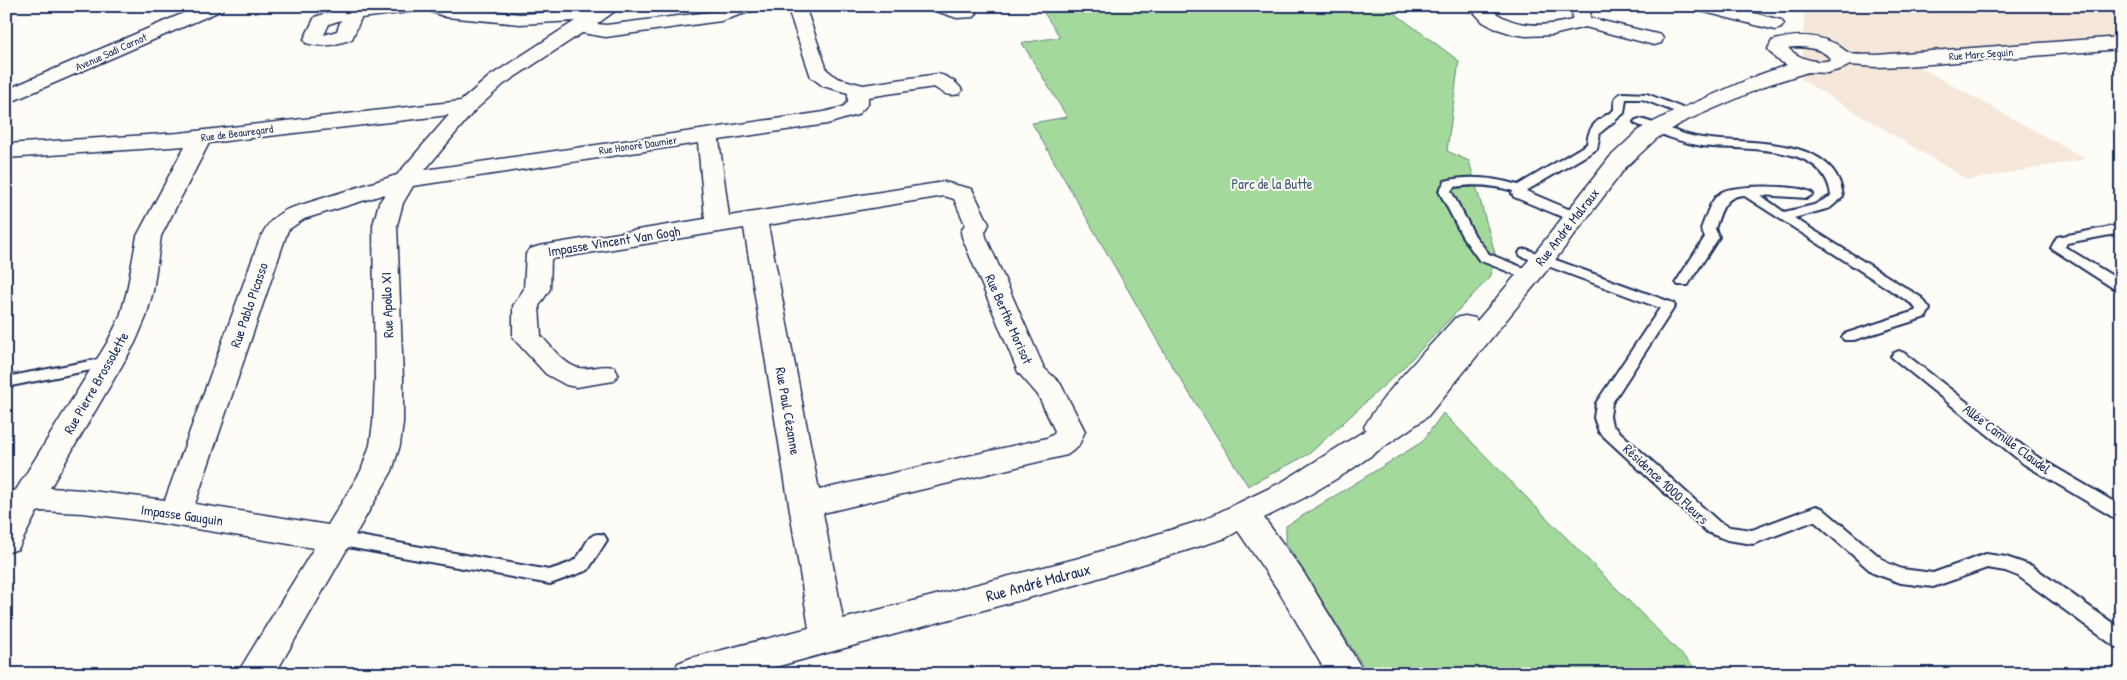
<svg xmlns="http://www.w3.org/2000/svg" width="2127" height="680" viewBox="0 0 2127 680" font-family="'Patrick Hand',sans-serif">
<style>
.built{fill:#f5e7d9}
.green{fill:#a4d99c;stroke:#60847d}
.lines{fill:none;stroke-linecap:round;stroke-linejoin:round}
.lane-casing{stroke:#1b2f5e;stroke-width:4}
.street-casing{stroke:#1b2f5e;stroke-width:3}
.primary-casing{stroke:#1b2f5e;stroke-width:3}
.lane{fill:#fdfcf7;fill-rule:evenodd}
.street{fill:#fdfcf7;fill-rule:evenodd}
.primary{fill:#fdfcf7;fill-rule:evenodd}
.labels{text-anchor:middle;stroke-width:4;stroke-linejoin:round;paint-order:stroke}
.far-street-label{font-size:11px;fill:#1b2f5e;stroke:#fdfcf7}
.park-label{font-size:14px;fill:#3d5a6e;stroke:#fdfcf7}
.street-label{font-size:14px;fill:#1b2f5e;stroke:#fdfcf7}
.near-street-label{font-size:16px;fill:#1b2f5e;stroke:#fdfcf7}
</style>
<rect width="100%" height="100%" fill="#fdfcf7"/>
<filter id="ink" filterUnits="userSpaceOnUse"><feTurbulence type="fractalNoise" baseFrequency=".02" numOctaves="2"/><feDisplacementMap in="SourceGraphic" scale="10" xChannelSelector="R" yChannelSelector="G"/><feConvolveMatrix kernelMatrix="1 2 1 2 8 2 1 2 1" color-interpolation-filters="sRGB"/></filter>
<g filter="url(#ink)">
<!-- built -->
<path class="built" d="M1801,6h320v44l-204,16 169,93 -118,21 -166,-100 2,-65z"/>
<!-- green -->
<path class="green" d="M1042,6h343l74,55 -12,90 22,10 27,96 -7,21 -87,91 -93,85 -61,32 -79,-125 -137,-238 35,-6 -45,-74 38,-6 -20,-30z
M1443,413l258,261h-333l-82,-131v-17l136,-84z"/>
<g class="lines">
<defs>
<path id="lane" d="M1623,93l24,1 43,17 2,2 -6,3 -44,-17h-16l-2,14 -24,20 -3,16 -71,42 54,23 2,3 -2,3h-10l-56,-23 -2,-3 1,-3c-20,-6 -39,-7 -59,-4l-3,4 24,45 14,18 45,18 2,3 -7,4 -5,-1 -45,-18 -17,-24 -23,-45 6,-10c24,-6 49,-3 73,4l69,-41c2,-21 11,-23 27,-34 0,-8 0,-15 9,-17z
M1640,119c21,5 40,16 62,19 45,7 135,-4 141,59l-13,11 -36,10 128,80 8,11 -4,8 -72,23h-10l-2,-3 2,-3 71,-23 1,-2 -4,-5 -169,-109c-20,2 -22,17 -28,34l4,8 -31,48h-10l-2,-3 29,-45 -4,-8c5,-12 9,-30 21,-37 12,-7 83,-8 91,2l-6,4 -47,-3 24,17 30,-7 17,-9c-5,-55 -89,-45 -129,-50 -23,-4 -44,-13 -66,-22l-2,-2 2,-2z
M2121,225v8l-54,10 -2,4 56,34v10l-5,-1 -65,-42 6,-11z
M1526,249l147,54 2,3 -63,97 -2,13 2,9 107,97 11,5 22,3 64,-24 6,2 65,55 15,6 31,4 53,-19 20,3 26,9 89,63v19l-7,-2 -96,-70 -13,-5 -18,-3 -54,19 -32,-4 -28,-10 -59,-52 -61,23 -26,-4 -20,-8 -108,-100 -5,-14 2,-15 64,-95 -139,-52 -2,-3 2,-3z
M1899,351l5,2 132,103 85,50v16l-97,-58 -130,-105 -3,-3 3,-3z
M111,357l5,2 3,3 -3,3 -110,22v-10z
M337,532l212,38c8,-3 17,-5 24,-9 13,-8 12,-32 31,-26l3,5 -19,30 -38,14 -219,-40 -3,-5 3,-5z"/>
<path id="street" d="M369,6h79l72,8 56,-3 15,1 9,-6h22l-25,18 9,1 112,-14 13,-5h27l-3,4 -34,11 -44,6 -71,10 -24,-4 -78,51 -30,27 -49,59 399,-58 19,-5 5,-5v-9l-25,-7 -12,-9 -24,-71h18l22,64 10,8 26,7 75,-11c9,2 19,8 24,16l-3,4c-11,3 -16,-1 -25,-7l-66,10v7l-11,11 -30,9 -108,16 10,76 215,-34 28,7 17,35 -4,8 1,5 58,131 16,15 25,48 -7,16 -11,8 -244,58 20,106 236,-61 124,-38 79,-38 84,-52 -2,-3c24,-40 60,-74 91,-109l10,-2 10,2 2,3 57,-67 76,-97 30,-28 29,-15 87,-38 31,-11 -11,-6 -8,-10 4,-8c22,-7 43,-7 64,3 5,3 9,7 13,9 7,3 19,1 27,2l245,-18v12l-216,17 -29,1 -26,-2 -8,4 -15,4 -19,-1 -38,12 -87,38 -27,17 -30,28 -74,97 -125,153 -81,56 -42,25 -40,20 38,52 63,104h-38l-49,-84 -40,-59 -12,7 -147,46 -329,90h-77l5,-11 13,-5 118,-30 -65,-400 -193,31 -1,30 -11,17 2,30c10,10 23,29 38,32 12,2 21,-4 35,-1l4,7 -4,7 -38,6 -10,-2 -20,-11 -33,-36v-32l11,-17 2,-35 4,-5 9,-3 166,-27 -7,-76 -285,43 -10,17 -6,22 6,154v44l-3,22 -8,26 -117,203h-38l77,-126 -161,-26 -70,-9 -42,-2 -4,1 -19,37 -12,4v-60l10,-3 91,-147 13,-26 7,-26 10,-55 48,-90 -179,12v-14l173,-11 282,-32 29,-25 85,-55 -55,3 -74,-7 -22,-8 -7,2 -56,7 -9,21c-18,6 -27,9 -46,4l-2,-4 11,-22 17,-6zM341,20l-4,11 -13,4 5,-11zM1793,47c13,0 31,1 38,13 -14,4 -32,-1 -43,-12zM449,115l-52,60 -109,34c-20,9 -26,24 -33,43l-90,248 -82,-10 -33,-2 85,-145 11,-26 7,-26 8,-55 48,-93zM385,194l-6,9 -6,22 2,154 -2,44 -3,22 -9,26 -33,54 -133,-21 93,-274 16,-11zM944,196l10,3 11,25 -4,8 1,5 56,135 20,23 17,36 -1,3 -7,4 -228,52 -51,-265z
M930,6h26l18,3 3,4 -3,4 -17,1 -24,-8z
M1473,6h14c24,22 55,22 85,14l1,-14h18l-1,12 71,17 2,4 -2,4 -7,2 -69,-18 -32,8 -27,1 -13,-2 -19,-6 -11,-6 -12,-13z
M1694,6h32l55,14 3,4 -3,4 -6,2 -78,-20z"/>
<path id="primary" d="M200,6h25l-3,4 -216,94v-14z"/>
</defs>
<!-- lane casing -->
<use href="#lane" class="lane-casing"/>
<!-- street casing -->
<use href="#street" class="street-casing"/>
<!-- primary casing -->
<use href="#primary" class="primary-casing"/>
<!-- lane -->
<use href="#lane" class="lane"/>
<!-- street -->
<use href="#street" class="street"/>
<!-- primary -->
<use href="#primary" class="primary"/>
</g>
</g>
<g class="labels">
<!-- far-street labels -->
<g class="far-street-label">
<text transform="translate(111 52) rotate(-24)" y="4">Avenue Sadi Carnot</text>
<text transform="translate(1981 54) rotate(-4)" y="4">Rue Marc Seguin</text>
<text transform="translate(237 133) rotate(-7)" y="4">Rue de Beauregard</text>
<text transform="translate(638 145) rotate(-8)" y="4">Rue Honoré Daumier</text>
</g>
<!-- park labels -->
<g class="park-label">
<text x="1272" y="189">Parc de la Butte</text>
</g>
<!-- street labels -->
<g class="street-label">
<text transform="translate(1567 227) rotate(-52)" y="5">Rue André Malraux</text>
<text transform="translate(614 241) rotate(-9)" y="5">Impasse Vincent Van Gogh</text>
<text transform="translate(249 305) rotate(-71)" y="5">Rue Pablo Picasso</text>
<text transform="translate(387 305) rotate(-92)" y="5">Rue Apollo XI</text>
<text transform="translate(1009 319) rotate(66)" y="5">Rue Berthe Morisot</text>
<text transform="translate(96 383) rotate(-60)" y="5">Rue Pierre Brossolette</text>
<text transform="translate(788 411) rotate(80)" y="5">Rue Paul Cézanne</text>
<text transform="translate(2007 439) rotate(37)" y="5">Allée Camille Claudel</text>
<text transform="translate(1666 484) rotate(43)" y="5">Résidence 1000 Fleurs</text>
<text transform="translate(182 515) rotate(8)" y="5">Impasse Gauguin</text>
</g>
<!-- near-street labels -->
<g class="near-street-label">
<text transform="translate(1038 582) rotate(-15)" y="6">Rue André Malraux</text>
</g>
</g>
<!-- margin -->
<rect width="2127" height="680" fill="none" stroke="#fdfcf7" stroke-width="25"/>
<rect x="12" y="12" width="2102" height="655" fill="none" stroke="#1b2f5e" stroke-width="2" filter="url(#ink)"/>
</svg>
